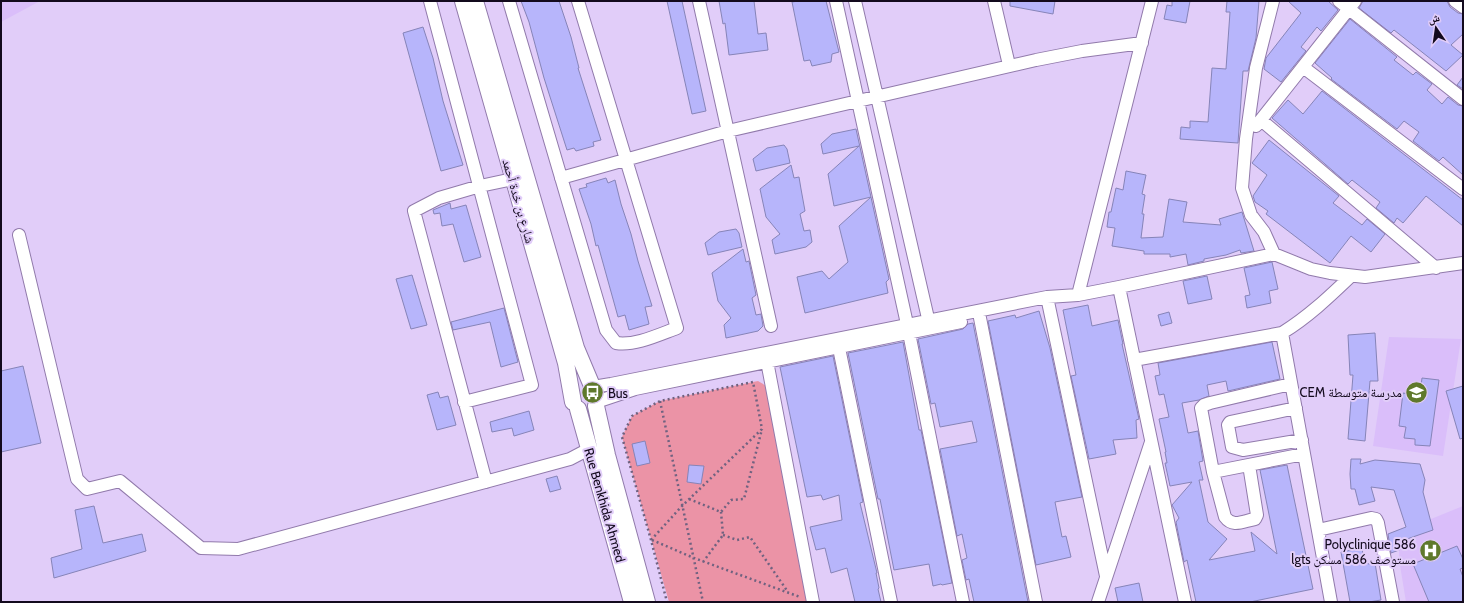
<svg xmlns="http://www.w3.org/2000/svg" width="1464" height="603" viewBox="0 0 1464 603" font-family="Cabin,'Noto Naskh Arabic',sans-serif">
<style>
.built{fill:#dabefa}
.green{fill:#eb93a6}
.building{fill:#b7b5fb;stroke:#8684b8}
.lines{fill:none;stroke-linecap:round;stroke-linejoin:round}
.minor-casing{stroke:#917aab;stroke-width:14}
.major-casing{stroke:#917aab;stroke-width:18}
.path{stroke:#706280;stroke-width:2.5;stroke-dasharray:2 3;stroke-linecap:butt}
.minor{stroke:#fff;stroke-width:12}
.major{stroke:#fff;stroke-width:16}
.labels{text-anchor:middle;stroke-width:4;stroke-linejoin:round;paint-order:stroke}
.street-label{font-size:13px;fill:#130a1d;stroke:#e1cdf9}
.poi-label{font-size:13px;fill:#130a1d;stroke:#e1cdf9;text-anchor:end}
</style>
<rect width="100%" height="100%" fill="#e1cdf9"/>
<!-- built -->
<path class="built" d="M1,1h39l-39,21z
M1389,337l72,2 -18,117 -70,-10z
M1463,506v96h-57l-7,-43v-17l5,-12z"/>
<!-- green -->
<path class="green" d="M758,381l10,6 45,215h-144l-47,-165 10,-21 28,-15z"/>
<!-- building -->
<path class="building" d="M521,1h38l12,36 8,31h-1l23,72 -8,2 1,4 -18,5 -2,-3 -7,2 -23,-72 -15,-56z
M667,1h15l24,110 -14,3z
M719,1h35l4,33 8,-1 2,17 -39,5 -4,-32 -2,1z
M798,1h28l13,51 -7,2 -1,8 -19,4 -2,-6 -6,1 -12,-59z
M1010,1h45l-2,13 -43,-8z
M1172,1h18l-4,22 -22,-4 3,-14 5,1z
M1227,1h32l-3,37 -8,33h-5l-5,72 -58,-4 1,-12 9,1v-7l18,1 4,-54 14,1 4,-57h-4z
M1288,1h40l10,9 -17,21 -4,-4 -16,20 5,4 -25,31 -17,-13 2,-11 35,-45z
M1363,1h84l3,6 8,6 5,1v20l-12,11 12,10 -17,16 -52,-41 -3,3 -32,-25z
M1350,19l47,38 -3,3 19,15 3,-3 16,12 -5,6 15,14 6,-7 10,8 5,1v69l-20,-18 -4,4 -26,-20 6,-9 -15,-11 -7,8 -66,-50 1,-1 -17,-15z
M423,27l10,31 10,43 20,64 -22,6 -38,-138z
M1463,77v12l-6,-4z
M1322,91l141,109v26l-37,-30 -23,27 -6,-5 -3,5 -18,-15 4,-6 -28,-22 -4,4 -76,-66 16,-18 15,14z
M856,129l33,150 -3,3 2,11 -83,20 -8,-36 25,-6 7,8 19,-17 -9,-36 32,-29 -37,9 -6,-32 31,-28 -36,8 -2,-10 11,-10z
M1269,140l70,56 -6,7 29,22 5,-6 18,15 -14,18 -20,-16 -21,27 -64,-49 2,-3 -13,-9 -2,-6 14,-21 -15,-12z
M784,145l3,4 3,14 -34,8 -3,-12 14,-11z
M791,165l3,13 5,-1 2,12 4,22 -5,3 4,17 6,-1 2,12 -6,5 -31,7 -3,-14 8,-6 -14,-17 -6,-28z
M1126,171l20,4 -4,19 3,1 -3,19h2l-3,24 22,-1 6,-38 18,3 -4,20 38,3 -2,-6 23,-7 12,39 -13,2 -1,-3 -14,5 -22,4v2l-16,4 -2,-11 -16,3v-3h-26v-3l-32,-5 3,-18 -8,-1 2,-15h2l5,-24 7,2z
M606,178l2,5 7,-3 6,24 10,30 7,27 14,45 -7,1 4,17 -20,6 -4,-15 -7,2 -20,-72 -2,1 -5,-22 -12,-35 8,-2 -1,-3z
M450,203l1,6 15,-4 15,52 -17,5 -11,-38 -11,2 -2,-13 -6,1 -1,-4z
M736,229l3,4 3,14 -34,8 -3,-12 14,-11z
M743,249l3,13 3,-1 7,34 -4,3 4,17 5,-1 2,12 -5,5 -32,7 -2,-13 7,-7 -13,-17 -6,-28z
M1272,262l6,27 -9,2 2,12 -24,5 -2,-12 5,-1 -6,-27z
M412,275l15,50 -16,4 -15,-50z
M1207,276l5,23 -24,5 -5,-23z
M1088,305l4,21 26,-6 5,24h-1l17,75 -3,1 1,18 -24,2 3,14 -27,5 -18,-83 5,-1 -13,-65z
M504,308l14,54 -17,5 -11,-45 -37,8 -2,-8z
M1039,311l11,37 32,149 -27,5 7,35 4,-1 5,21 -35,8 -48,-244 27,-6 1,3z
M1169,312l3,11 -11,3 -3,-11z
M973,323l55,279h-54l-5,-23 -3,1 -4,-20 5,-2 -5,-24 -5,2 -17,-87 37,-7 -5,-21 -32,6 -5,-24 -4,1 -13,-65 45,-10 5,-5z
M1375,333l3,48h-8l-5,60 -17,-2 5,-64h-3l-2,-40z
M903,342l16,88h2l31,153 -10,2 -1,-1 -8,2 -4,-22 -35,6 -14,-71h-2l-30,-146z
M1272,342l8,37 -52,12 -2,-10 -19,4 2,11 -10,4 -17,3 6,30 10,-2 5,30 -4,1 4,18h-4l9,42 19,17 -18,21 46,-9 -4,-19 26,22 -17,-84 27,-5 26,124 -63,13h-54l-9,-42 -3,2 -8,-40 3,-4 -7,-13 20,-23 -22,4 -5,-23h2l-2,-11h1l-7,-33 10,-2 -5,-23 -5,1 -4,-19 5,-1 -2,-12z
M833,356l30,146 -3,1 17,70h-1l3,15 -1,1 3,13h-26l-8,-34 -16,5 -6,-25 -9,2 -6,-23 32,-7 -3,-25 -16,5 -2,-5 -14,2 -27,-130z
M23,366l18,77 -40,9v-81z
M1422,378l17,2 -9,66 -15,-1v-6l-11,-1 2,-11 -7,-1 4,-33 6,1 3,-9 9,1z
M1463,386v52l-3,1 -14,-48z
M438,392l2,6 8,-2 8,29 -19,5 -10,-35z
M529,411l5,19 -20,6 -2,-8 -20,4 -2,-10z
M645,441l5,22 -13,3 -5,-22z
M1351,459h10l-1,5 15,-4 45,4 5,16 -2,12 10,38 -26,9 3,7 -19,7 -3,-19 18,-7 -12,-37 -23,-3 4,14 -16,4 -4,-16h-4l-1,-15z
M689,465l15,1 -3,18 -14,-2z
M557,476l4,13 -11,3 -4,-13z
M94,506l9,37 39,-9 4,17 -92,27 -3,-20 31,-9 -7,-39z
M1457,546l6,13v9l-3,1 3,8v25h-34l-16,-38z
M1362,548l2,13h3l1,3 7,-1 6,37 -12,2h-19l-9,-50z
M1139,583l4,19h-25l-3,-14z"/>
<g class="lines">
<defs>
<path id="minor" d="M430,1l102,384 -68,17
M509,1l97,329 10,13c19,3 42,-8 61,-15l-99,-327
M699,1l72,325
M836,1l73,332 54,269
M855,1l75,326
M994,1l15,64
M1273,1l-17,67 -10,71 -4,49 9,27 13,17 10,22
M1339,1l124,98
M1455,1l8,6
M1303,67l160,122
M1261,120l175,148
M1256,126l99,-125
M561,178l167,-47 130,-30 178,-41 46,-9 60,-8
M19,235l58,244 10,10 33,-8 81,67 37,1 332,-90 19,-10
M1119,287l66,315
M1078,295l74,-294
M1047,297l59,279
M980,318l56,284
M1282,333l49,269
M839,348l52,254
M766,356l47,246
M1134,360l148,-27c26,-16 47,-36 69,-57
M1291,384l-81,19 -6,2 -3,3 12,64 91,-18
M593,387l18,-3 436,-87 31,-2 41,-8 155,-33 37,15 19,4 35,4 98,-14
M599,401l36,-12 326,-67
M1296,408l-66,14 -2,3 4,22 11,3 59,-10
M1213,472l12,45c8,11 18,4 30,2l2,-4 -8,-50
M486,482l-72,-271 25,-13 41,-12 33,-7
M1318,530l53,-12 5,1 2,4 15,79
M1098,602l53,-160"/>
<path id="major" d="M463,1l103,362 7,39
M475,1l101,347 16,38
M596,406l11,49 40,147
M578,409l54,193"/>
</defs>
<!-- minor casing -->
<use href="#minor" class="minor-casing"/>
<!-- major casing -->
<use href="#major" class="major-casing"/>
<!-- path -->
<path class="path" d="M660,401l43,201
M689,499l32,13 10,-12 13,-1 18,-70
M723,535l14,5 13,-3 38,55
M651,540l31,-34 80,-77 -9,-47 -93,19 -28,15 -10,21 29,103 16,62
M652,540l42,18 106,39
M703,562l20,-27 -2,-23"/>
<!-- minor -->
<use href="#minor" class="minor"/>
<!-- major -->
<use href="#major" class="major"/>
</g>
<!-- icons -->
<defs>
<symbol id="school-disc" viewBox="-11 -11 22 22"><circle r="9.5" fill="#5f792c" stroke="#e1cdf9"/><path d="M0-5L7-2L0 1L-7-2ZM-4 1L0 2.5L4 1V4Q0 6-4 4Z" fill="#fff"/></symbol>
<symbol id="bus-disc" viewBox="-11 -11 22 22"><circle r="9.5" fill="#5f792c" stroke="#e1cdf9"/><path d="M-5-6H5V4H4V6H2V4H-2V6H-4V4H-5ZM-3.5-4V0h7V-4ZM-3.5 1.2v1.5H-2V1.2ZM2 1.2v1.5H3.5V1.2Z" fill="#fff"/></symbol>
<symbol id="hospital-disc" viewBox="-11 -11 22 22"><circle r="9.5" fill="#5f792c" stroke="#e1cdf9"/><path d="M-5-5h3v3.5h4V-5h3V5h-3V1.5h-4V5h-3Z" fill="#fff"/></symbol>
</defs>
<g fill-rule="evenodd">
<use href="#school-disc" x="1404" y="380" width="25" height="25"/>
<use href="#bus-disc" x="580" y="380" width="25" height="25"/>
<use href="#hospital-disc" x="1418" y="538" width="25" height="25"/>
</g>
<g class="labels">
<!-- street labels -->
<g class="street-label">
<text transform="translate(519 201) rotate(74)" y="5">شارع بن خدة أحمد</text>
<text transform="translate(605 505) rotate(74)" y="5">Rue Benkhida Ahmed</text>
</g>
<!-- poi labels -->
<g class="poi-label">
<text x="1402" y="397">CEM مدرسة متوسطة</text>
<text x="608" y="398" text-anchor="start">Bus</text>
<text x="1416" y="549">Polyclinique 586<tspan x="1416" dy="15">lgts مستوصف 586 مسكن</tspan></text>
</g>
</g>
<!-- border -->
<rect width="1464" height="603" fill="none" stroke="#130a1d" stroke-width="4"/>
<!-- north arrow -->
<g transform="translate(1436 28) rotate(347)" stroke="#e1cdf9" stroke-width="3" paint-order="stroke">
<path d="M0-3L7 15L0 10L-7 15Z" fill="#130a1d"/>
<text y="-6" font-size="11" font-weight="bold" text-anchor="middle" fill="#130a1d">ش</text>
</g>
</svg>
